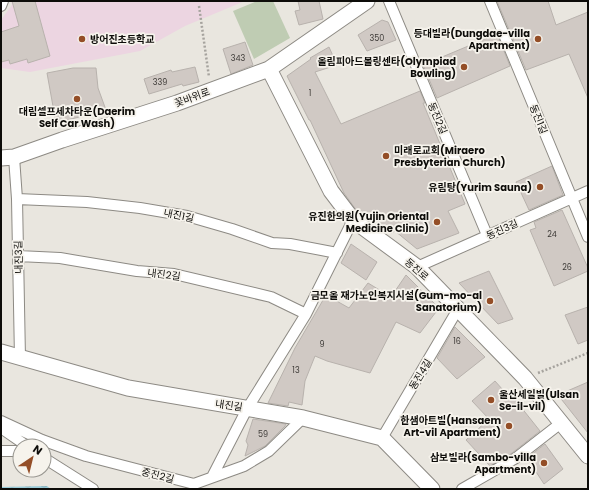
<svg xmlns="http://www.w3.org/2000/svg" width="589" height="490" viewBox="0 0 589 490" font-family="Poppins,'Noto Sans KR',sans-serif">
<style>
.education{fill:#ecd5e1}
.green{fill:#bfccb3}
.water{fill:url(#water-waves)}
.building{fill:#d0c9c4;stroke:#b8b2ad}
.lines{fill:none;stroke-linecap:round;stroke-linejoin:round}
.street-casing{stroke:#8d8a84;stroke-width:12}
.secondary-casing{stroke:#8d8a84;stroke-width:17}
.path{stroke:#a6a39e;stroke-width:2.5;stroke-dasharray:2 2;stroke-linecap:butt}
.street{stroke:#fff;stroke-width:10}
.secondary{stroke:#fff;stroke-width:15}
.poi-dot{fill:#944e27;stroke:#f6f3ec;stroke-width:1.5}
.labels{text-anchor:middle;stroke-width:3.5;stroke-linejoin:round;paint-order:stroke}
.number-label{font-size:8px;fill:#3e3b38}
.poi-label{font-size:10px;font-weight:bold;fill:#0d0c09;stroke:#f6f3ec;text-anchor:end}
.street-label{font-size:10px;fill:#0d0c09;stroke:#f6f3ec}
</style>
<defs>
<pattern id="water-waves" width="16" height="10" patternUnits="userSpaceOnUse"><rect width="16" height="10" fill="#9accd9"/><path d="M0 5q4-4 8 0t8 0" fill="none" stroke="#84aeb9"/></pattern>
</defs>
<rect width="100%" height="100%" fill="#e9e6df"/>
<!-- education -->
<path class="education" d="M11,1h234l-60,25 -45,25 -110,21 -29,-4v-48l11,-15z"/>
<!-- green -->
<path class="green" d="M257,1h16l17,37 -36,21 -21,-48z"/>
<!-- water -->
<path class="water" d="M47,486l4,3h-50v-2z"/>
<!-- building -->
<path class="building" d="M12,1h23l15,55 -22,7 -1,-4 -17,5 -1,-4 -8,2v-30l18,-6z
M298,1h21l4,18 -24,6 -4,-14 5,-1z
M497,1h51l8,24 32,-13v86l-19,-44 -43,16z
M382,20l6,2 8,18 -29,11 -9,-16z
M497,34l13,32 -73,32 -14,-33z
M245,42l8,23 -22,9 -8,-25z
M329,47l8,18 -22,7 26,52 79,-33 5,12h-2l42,101 -17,7 11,22 -42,16 -22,-18 -4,2 -32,-19 -15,-21 -34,-73h-1l-22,-44 24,-17 -1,-1z
M195,67l4,15 -16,4 -1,-2 -33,10 -5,-15 27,-9 1,2z
M73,68h23l2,20 8,22 -50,13 -9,-50z
M552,166l11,29 -34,15 -13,-28z
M562,210l26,58v3l-34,15 -24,-56 6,-2 -2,-6z
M351,244l26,18 -11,18 -25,-17z
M489,271l24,48 -15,5 -39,-41z
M406,275l33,33 -19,25 -24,-11 -26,51 -43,-12 -12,-5 -10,25 -3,24 -13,-3 -1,4 -20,-3 27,-55 31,-53 23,13 19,-25 23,14z
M588,307v33l-10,4 -13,-29z
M455,327l30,30 -28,22 -20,-21z
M495,381l16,18 2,-2 27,34 -28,22 -22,13 -24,-26 23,-21 -17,-18z
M588,382v51l-30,-38z
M253,419l33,5 -1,2 -20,20 -20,10 3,-11 -2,-4z
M545,444l18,25 -19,15 -17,-26z"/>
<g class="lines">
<defs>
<path id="street" d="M389,1l98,234
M490,1l98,236
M1,6l2,-5
M14,157l3,42 3,159
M17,199l70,3 53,6 47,8 45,13 40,14 18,1 47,9
M18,256l42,2 77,13 37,3 97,23 35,17
M417,267l171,-76
M1,421l41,19 44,16 108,28 50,-18 25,-15 34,-33
M1,428l26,18
M382,438l76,-129
M1,451h19
M44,458l49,31
M212,477l35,-68 59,-95 47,-94
M462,489l54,-31 45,-35"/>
<path id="secondary" d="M269,69l62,122 22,29 64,47 108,111 63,78
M1,158l13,-1 48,-17 115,-37 92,-34 98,-68
M1,352l127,36 175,30 79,20 50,51"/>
</defs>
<!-- street casing -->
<use href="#street" class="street-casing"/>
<!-- secondary casing -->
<use href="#secondary" class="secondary-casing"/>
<!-- path -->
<path class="path" d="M199,6l10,71
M538,373l50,-20"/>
<!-- street -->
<use href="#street" class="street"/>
<!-- secondary -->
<use href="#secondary" class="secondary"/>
</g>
<!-- markers -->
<g class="poi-dot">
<circle cx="82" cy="39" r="4"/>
<circle cx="538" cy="39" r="4"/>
<circle cx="464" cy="67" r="4"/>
<circle cx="77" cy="99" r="4"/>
<circle cx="386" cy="156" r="4"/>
<circle cx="540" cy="187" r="4"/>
<circle cx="437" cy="222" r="4"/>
<circle cx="490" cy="301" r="4"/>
<circle cx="491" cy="400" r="4"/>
<circle cx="509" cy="426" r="4"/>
<circle cx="544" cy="463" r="4"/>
</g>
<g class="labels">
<!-- number labels -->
<g class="number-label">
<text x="377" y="41">350</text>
<text x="238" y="61">343</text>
<text x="160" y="85">339</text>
<text x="310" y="96">1</text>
<text x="552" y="237">24</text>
<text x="567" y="270">26</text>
<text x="457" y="344">16</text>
<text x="322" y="347">9</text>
<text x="296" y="373">13</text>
<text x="263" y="437">59</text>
</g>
<!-- poi labels -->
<g class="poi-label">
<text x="530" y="37">등대빌라(Dungdae-villa<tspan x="530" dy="12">Apartment)</tspan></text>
<text x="90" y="43" text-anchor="start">방어진초등학교</text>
<text x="456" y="65">올림피아드볼링센타(Olympiad<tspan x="456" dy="12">Bowling)</tspan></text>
<text x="77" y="115" text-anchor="middle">대림셀프세차타운(Daerim<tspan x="77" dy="12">Self Car Wash)</tspan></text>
<text x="394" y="154" text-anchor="start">미래로교회(Miraero<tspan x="394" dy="12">Presbyterian Church)</tspan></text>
<text x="532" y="191">유림탕(Yurim Sauna)</text>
<text x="429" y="220">유진한의원(Yujin Oriental<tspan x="429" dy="12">Medicine Clinic)</tspan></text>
<text x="482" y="299">금모올 재가노인복지시설(Gum-mo-al<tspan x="482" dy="12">Sanatorium)</tspan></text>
<text x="499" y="398" text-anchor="start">울산세일빌(Ulsan<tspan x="499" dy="12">Se-il-vil)</tspan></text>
<text x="501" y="424">한샘아트빌(Hansaem<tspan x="501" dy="12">Art-vil Apartment)</tspan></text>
<text x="536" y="461">삼보빌라(Sambo-villa<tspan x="536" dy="12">Apartment)</tspan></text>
</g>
<!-- street labels -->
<g class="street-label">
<text transform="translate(192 97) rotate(-20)" y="4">꽃바위로</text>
<text transform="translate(438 118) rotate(67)" y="4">동진2길</text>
<text transform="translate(539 119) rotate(68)" y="4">동진1길</text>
<text transform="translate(179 215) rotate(12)" y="4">내진1길</text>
<text transform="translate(502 229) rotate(-24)" y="4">동진3길</text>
<text transform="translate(18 257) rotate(-91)" y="4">내진3길</text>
<text transform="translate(417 269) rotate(41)" y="4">동진로</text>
<text transform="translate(164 274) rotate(7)" y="4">내진2길</text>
<text transform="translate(420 374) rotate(-59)" y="4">동진4길</text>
<text transform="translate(229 405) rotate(8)" y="4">내진길</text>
<text transform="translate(158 475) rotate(14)" y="4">중진2길</text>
</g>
</g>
<!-- border -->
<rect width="589" height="490" fill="none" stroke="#0d0c09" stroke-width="4"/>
<!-- north arrow -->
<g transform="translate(32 458) rotate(35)"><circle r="19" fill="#f6f3ec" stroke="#999791"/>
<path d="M0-3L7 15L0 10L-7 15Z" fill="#944e27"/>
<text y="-6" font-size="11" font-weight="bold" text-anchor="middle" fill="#0d0c09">N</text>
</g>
</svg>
